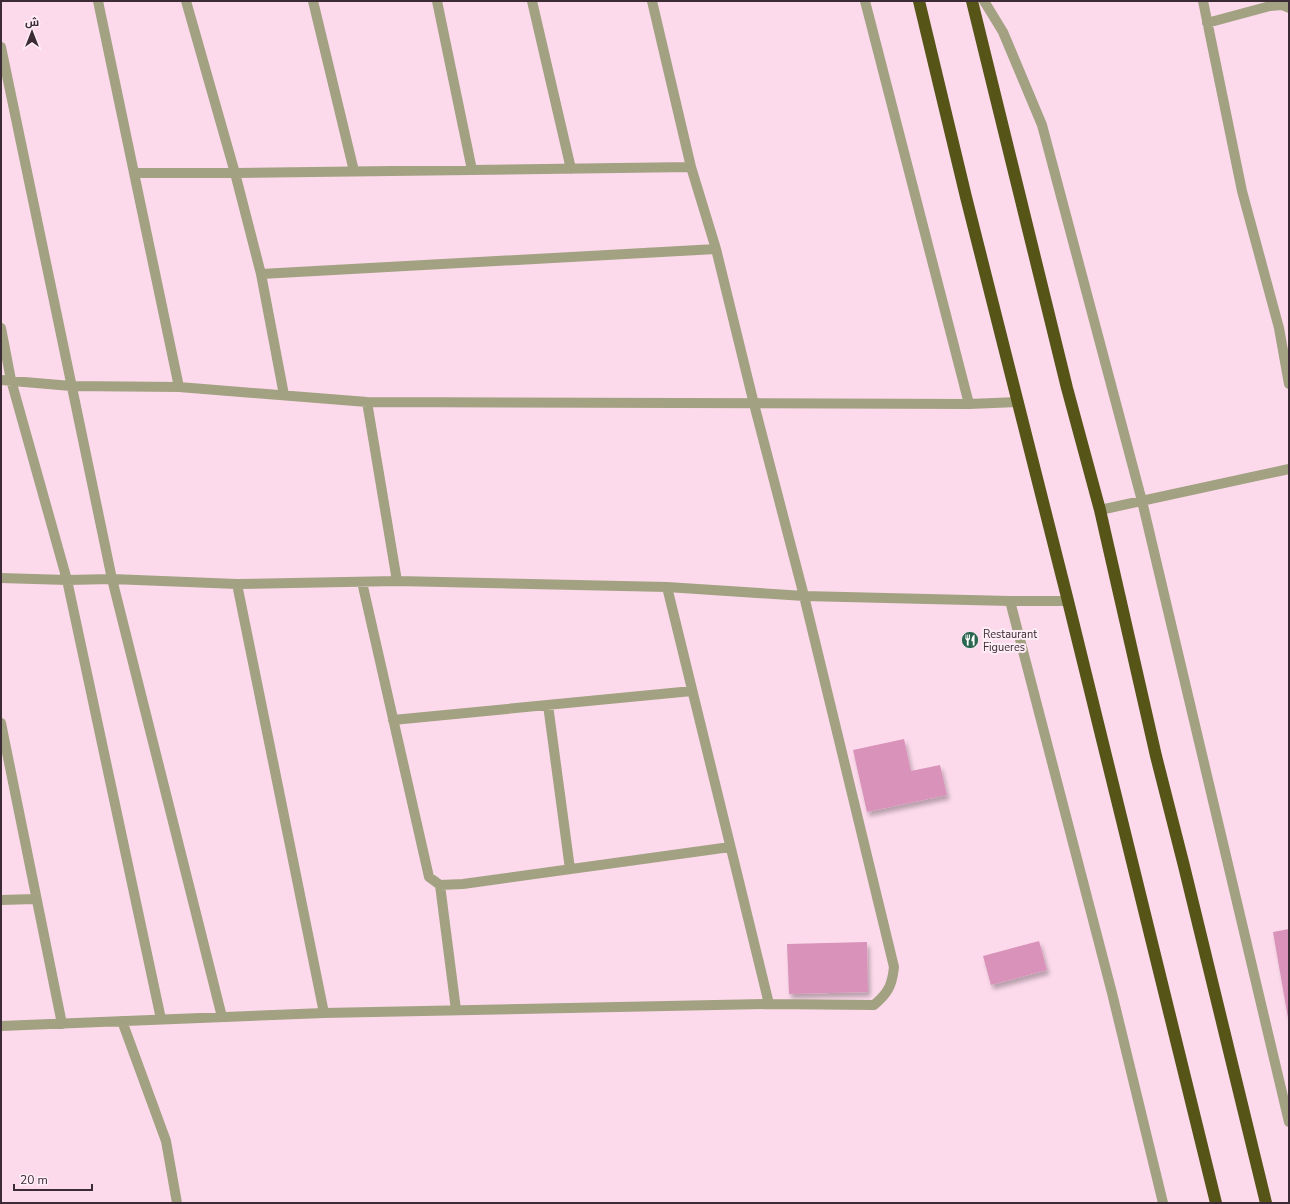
<svg xmlns="http://www.w3.org/2000/svg" width="1290" height="1204" viewBox="0 0 1290 1204" font-family="'Nunito Sans',Cairo,sans-serif">
<style>
.building{fill:#d992b9;filter:url(#shadow)}
.lines{fill:none;stroke-linecap:round;stroke-linejoin:round}
.minor{stroke:#a2a182;stroke-width:10}
.highway{stroke:#575418;stroke-width:12}
.labels{text-anchor:middle;stroke-width:4;stroke-linejoin:round;paint-order:stroke}
.poi-label{font-size:11px;fill:#3b2b34;stroke:#feedf5;text-anchor:start}
</style>
<defs>
<filter id="shadow"><feDropShadow dx="2.5" dy="4.5" stdDeviation="2" flood-color="#0004"/></filter>
</defs>
<rect width="100%" height="100%" fill="#fcdaeb"/>
<!-- building -->
<path class="building" d="M904,739l7,32 29,-6 7,30 -80,17 -14,-62z
M1289,929v89h-1l-15,-86z
M1039,941l8,29 -56,15 -8,-29z
M867,942l1,50 -79,2 -2,-50z"/>
<g class="lines">
<!-- minor -->
<path class="minor" d="M98,1l36,172
M186,1l49,172 26,101 455,-25
M313,1l41,170
M437,1l35,169
M532,1l39,168
M984,1l19,31 39,93 100,376 147,621
M1203,1l39,190 37,137 10,56
M1207,23l63,-17 12,-1 7,3
M1,47l111,532 110,438
M261,274l23,121
M1,328l10,52 56,200 94,439
M1,380l70,6 108,1 188,15 602,2 -104,-403
M179,387l-45,-214h101l456,-6
M367,402l30,179
M969,404l49,-2
M1100,510l189,-41
M1,578l66,2 45,-1 125,5 160,-3 270,6 137,9 206,5h58
M362,582l67,295 11,8 16,125
M237,584l87,429
M667,587l102,417
M1010,601l102,392 51,210
M548,705l22,164
M393,720l299,-29
M1,723l61,301
M440,885l23,-1 267,-37
M1,900l34,-1
M122,1021l44,120 11,62
M1,1026l323,-13 445,-9 105,1c14,-12 18,-19 20,-38l-90,-371 -50,-192 -38,-155 -25,-82 -39,-166"/>
<!-- highway -->
<path class="highway" d="M919,1l47,196 102,404 148,602
M972,1l95,387 33,122 56,246 28,110 82,337"/>
</g>
<!-- icons -->
<defs>
<symbol id="restaurant-disc" viewBox="-11 -11 22 22"><circle r="9.5" fill="#2b6650" stroke="#feedf5"/><path d="M-5-6h1v4h1v-4h1v4h1v-4h1v5L-1.5 .5V6h-2V.5L-5-1ZM5-6V6H3V1.5H1.5Q1.5-4 5-6Z" fill="#fff"/></symbol>
</defs>
<g fill-rule="evenodd">
<use href="#restaurant-disc" x="960" y="630" width="20" height="20"/>
</g>
<g class="labels">
<!-- poi labels -->
<g class="poi-label">
<text x="983" y="638">Restaurant<tspan x="983" dy="13">Figueres</tspan></text>
</g>
</g>
<!-- border -->
<rect width="1290" height="1204" fill="none" stroke="#3b2b34" stroke-width="4"/>
<!-- north arrow -->
<g transform="translate(32 32)" stroke="#feedf5" stroke-width="3" paint-order="stroke">
<path d="M0-3L7 15L0 10L-7 15Z" fill="#3b2b34"/>
<text y="-6" font-size="11" font-weight="bold" text-anchor="middle" fill="#3b2b34">ش</text>
</g>
<!-- scale -->
<path d="M14 1184v6h78v-6" fill="none" stroke="#3b2b34" stroke-width="2"/>
<text x="20" y="1184" font-size="12" fill="#3b2b34" stroke="#feedf5" stroke-width="3" paint-order="stroke">20 m</text>
</svg>
